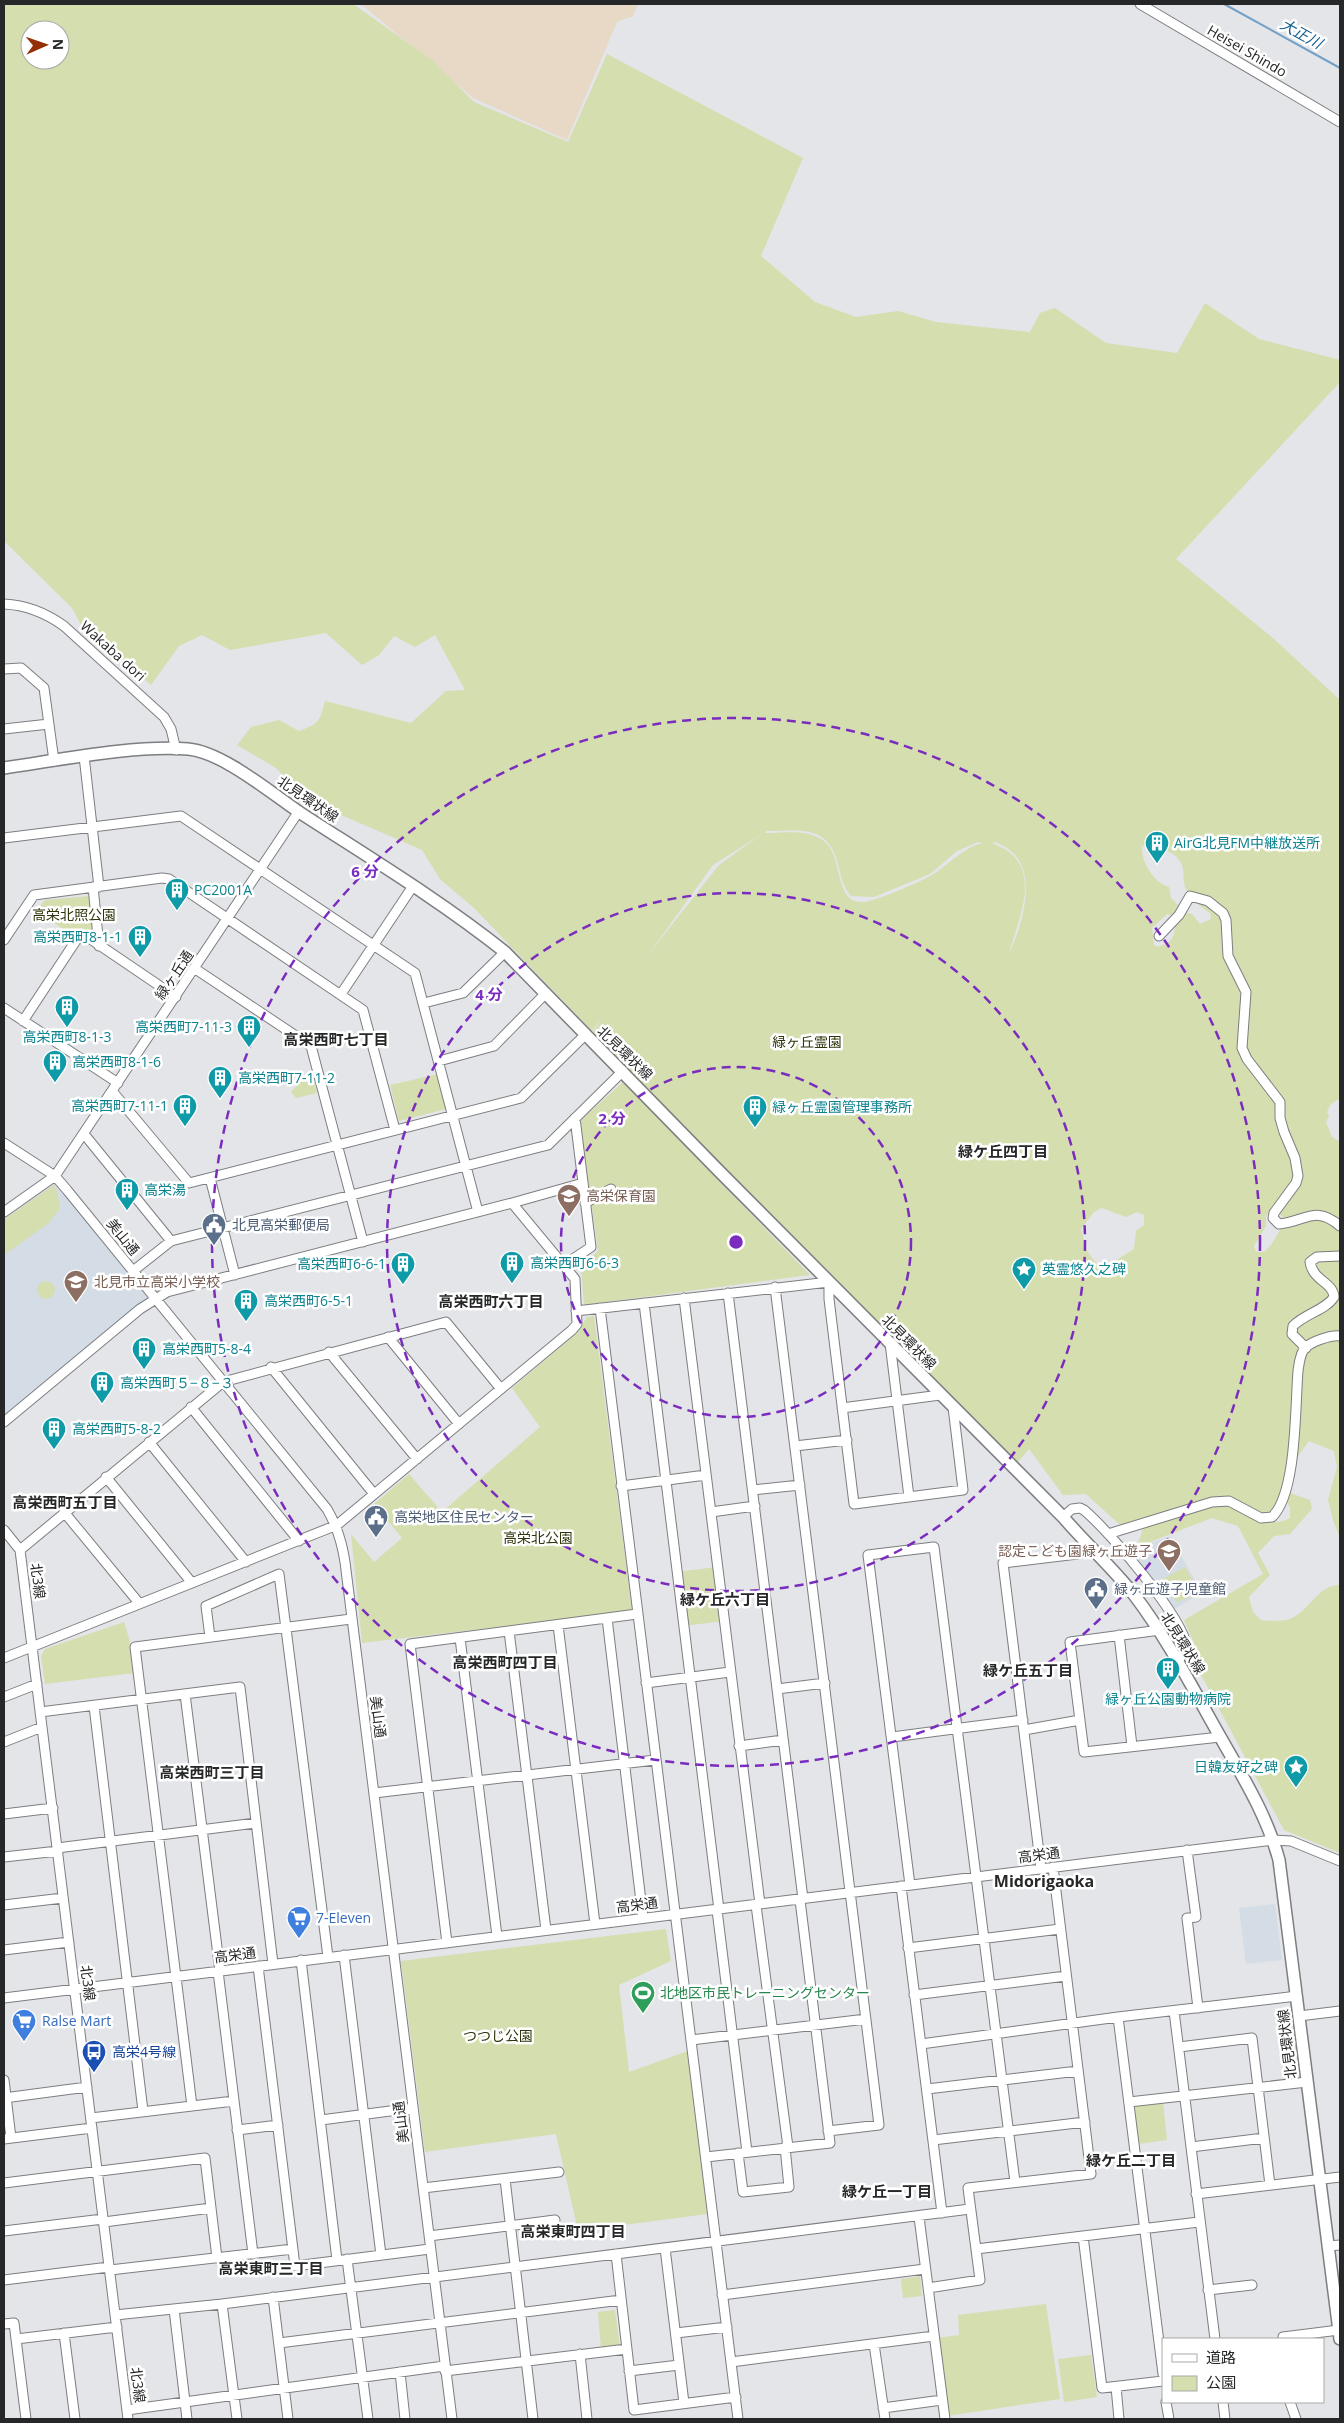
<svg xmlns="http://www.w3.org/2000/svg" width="1344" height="2423" viewBox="0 0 1344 2423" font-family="'Open Sans','Noto Sans JP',sans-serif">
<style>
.built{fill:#d4dce5}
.industrial{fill:#e7d9c6}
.green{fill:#d4deaf;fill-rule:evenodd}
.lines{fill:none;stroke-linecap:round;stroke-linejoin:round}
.stream{stroke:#72a0c6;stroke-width:2}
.minor-casing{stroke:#7c7e81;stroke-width:11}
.major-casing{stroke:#7c7e81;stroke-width:14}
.minor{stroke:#fff;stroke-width:9}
.major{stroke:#fff;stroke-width:11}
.ring{fill:none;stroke:#7b2cbf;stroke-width:2.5;stroke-dasharray:9 6}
.labels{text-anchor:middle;stroke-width:5;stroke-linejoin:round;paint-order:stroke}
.street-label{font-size:14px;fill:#262728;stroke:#fff}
.culture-label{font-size:14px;fill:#0d838f;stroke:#fff;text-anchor:start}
.park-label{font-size:14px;fill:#30360b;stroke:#fff}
.education-label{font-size:14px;fill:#785e54;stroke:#fff;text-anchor:start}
.service-label{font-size:14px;fill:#4e5e75;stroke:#fff;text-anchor:start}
.shop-label{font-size:14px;fill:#366cbe;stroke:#fff;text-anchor:start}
.leisure-label{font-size:14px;fill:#27864d;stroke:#fff;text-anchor:start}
.transit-label{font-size:14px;fill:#164399;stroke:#fff;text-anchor:start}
.water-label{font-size:15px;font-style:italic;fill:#105c8d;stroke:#fff}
.neighbourhood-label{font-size:15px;font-weight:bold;fill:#262728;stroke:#fff}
.quarter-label{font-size:16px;font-weight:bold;fill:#262728;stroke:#fff}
.centre{fill:#7b2cbf;stroke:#fff;stroke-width:2.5}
.ring-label{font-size:15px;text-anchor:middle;font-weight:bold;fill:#7b2cbf;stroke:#fff;stroke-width:5;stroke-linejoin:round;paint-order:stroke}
</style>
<rect width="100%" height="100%" fill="#e3e5e8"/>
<!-- built -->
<path class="built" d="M55,1176l101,122 -152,124v-210z
M1170,1536l32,57 -28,16 -42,-59z
M1275,1904l7,56 -36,4 -7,-56z"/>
<!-- industrial -->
<path class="industrial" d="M361,4h277l-5,12 -16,6 -50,118 -94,-42z"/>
<!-- green -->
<path class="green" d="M4,4h349l79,56 42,42 94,40 39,-88 196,104 -42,98 54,46 41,15 42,-6 38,11 94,10 10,-19 15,-5 51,35 71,10 28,-50 54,36 81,21v22l-164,177 98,80 66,61v398l-10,7 -3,7 2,5 -3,5 6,15 8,5v396l-7,-18 -5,-20 9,-33 -3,-16 -25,-10 -21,29 3,14 -1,9 20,7 2,9 -22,25 -16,2 -16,17 12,22 -21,22 4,15 8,8c9,1 23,2 31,-2 19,-9 26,-33 48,-33v268l-56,-23 -91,-170 3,-12 -12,-28 79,-46 -25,-48 -26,-8 -75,29 8,-25 -25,3 -34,-31 -23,1 -34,-46 -11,13 -330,-328 -95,-102 10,-15 -11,14 -117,-122 -35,-30 -18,-29 -113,-49 -33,-33 -39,-23 14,-18 28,-7 20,11c20,-7 21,-10 26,-30l86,22 35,-32 19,-1 -30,-55 -20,12 -21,-11 -15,19 -17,10 -36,-32 -96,17 -28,-15 -23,11 -28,39 -70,-60 -9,-17 -68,-67zM30,30h30v30h-30zM766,831c34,0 62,-7 72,33 3,12 5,23 13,32l23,1 56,-23 27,-23 21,-9 5,1c-21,5 -33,21 -51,32 -12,7 -54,25 -67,27 -34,3 -19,-49 -44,-63 -16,-10 -38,-6 -56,-6zM762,834l-43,31 -71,90 65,-90zM996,842c5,3 12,6 17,11 25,23 8,75 -4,101 7,-30 32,-77 0,-102 -5,-4 -11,-6 -17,-9zM1142,846c15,0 38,5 41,23 1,7 0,14 3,20 5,11 14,17 24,24l1,6 -11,5 -8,-10 -8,-2 -9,11c0,15 -3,19 -17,24l-4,-2 -2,-17 15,-14 6,2 7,-9 -9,-9 -2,-11c-16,-5 -28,-25 -27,-41zM1102,1208l24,9 11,-5 7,3v10l-8,6 -2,18 -25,16 -9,3 -13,-17 -6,-22 13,-17zM1271,1210l7,3 8,7 -15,25 -7,7h-8l-2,-6 12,-20v-10zM1286,1500l4,8v10c-15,9 -29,1 -44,-6l2,-6c18,11 23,6 38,-6z
M90,896l4,36 -16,1 -3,4 -39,-26 9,-11z
M311,1069l6,24 -21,5 -5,-6z
M438,1074l8,35 -47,12 -9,-36z
M623,1082l187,193 -226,30 -3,-39 17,-15 -18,-130z
M54,1185l4,9 2,14 -11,15 -45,32v-36z
M37 1290a9 9 0 1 1 18 0a9 9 0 1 1-18 0Z
M594,1316l38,295 -270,32 -11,-109 23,28 28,-24 -28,-34 35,-30 33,38 98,-85 -28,-39 65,-55 10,-16z
M717,1567l7,54 -41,5 -7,-54z
M1185,1567l15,26 -23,9 -16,-22z
M124,1622l7,23 3,28 -89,11 -4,-28 4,-7z
M666,1929l5,32 -52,24 10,87 59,-21 19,163 -129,17 -22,-97 -131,18 -24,-191z
M1163,2102l4,38 -29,4 -4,-39z
M920,2276l2,20 -19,2 -2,-19z
M1046,2304l14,95 -113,17 -10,-78 22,-3 -1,-20z
M615,2310l5,37 -19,2 -3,-37z
M1091,2355l6,42 -33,5 -6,-43z"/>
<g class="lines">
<!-- stream -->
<path class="stream" d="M1224,4l116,64"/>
<defs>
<path id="minor" d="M1140,4l200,118
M4,604c22,1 42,9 60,22l100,91 7,12 5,21
M4,669l17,-1 23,20 10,73
M4,729l45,-5
M84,756l15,131
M4,838l177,-22 234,157 63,239
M93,887l6,59
M1159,936l20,-21 11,-19 18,5 15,12 3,7 2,36 18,36 -4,56 5,11 33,43v16l4,14 11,26 3,18 -2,7 -22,30 -1,5 6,6c27,-3 37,-19 61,2
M4,940l30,-45 128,-17 7,1 194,131 32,120
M194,968l117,78 52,196
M341,994l72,-108
M424,1003l39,-10 42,-41
M4,1008l114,75
M23,1021l54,-82 12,-1 87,59
M439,1061l55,-15 52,-53
M112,1091l77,92 332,-85 64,-63
M84,1134l87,107
M4,1143l51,33 12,14 260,319c10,17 15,33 18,53l107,857
M210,1178l25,97
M512,1203l71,-20
M585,1203l26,-14
M4,1212l51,-36 244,-365
M564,1265l27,-18 -16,-129
M133,1271l38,-30 377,-96 75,-74
M775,1287l104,838 -51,6
M728,1293l75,606
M684,1298l76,606
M644,1303l75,607
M600,1308l138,1111
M576,1311l253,-29v17l25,205 109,-14 -10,-83
M388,1337l71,87
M890,1343l19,154
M1306,1348l-14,-14 1,-8c11,-12 33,-16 41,-29 -1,-15 -21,-16 -24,-35l7,-5 23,-1
M329,1352l88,107
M271,1367l103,127
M191,1407l108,134
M842,1408l98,-13
M4,1422l136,-113 27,-17 345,-89 63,76 2,45 -5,6 -235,195 -333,133
M149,1442l97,120
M795,1446l52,-6
M106,1477l86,106
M621,1486l85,-11
M753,1490l47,-5
M64,1512l75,91
M711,1512l44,-6
M1063,1517l9,-8 8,-1 4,2c26,22 98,106 103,137l-9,14
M4,1530l16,20
M1108,1534l104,-32 17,-1 32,17 11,-1c25,-24 23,-110 26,-146 1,-7 2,-18 7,-23 7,-7 26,-13 35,-12
M20,1550l108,869
M20,1550l203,-168 223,-60 55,67
M607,1618l36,300
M558,1625l37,299
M1160,1630l-90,12 14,110 136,-15
M509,1631l37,299
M1119,1635l13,111
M210,1637l-4,-31 73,-32 49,383
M460,1638l37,298
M646,1683l84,-11
M777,1689l48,-6
M185,1694l35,277
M4,1697l33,-13
M94,1706l49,405
M40,1712l200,-25 33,277
M1024,1730l56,-10
M892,1737l131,-17
M4,1742l38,-15
M739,1746l44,-6
M374,1793l281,-33
M4,1814l49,-6
M57,1848l199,-25
M1187,1850l9,67 -9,1 11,90
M4,1857l54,-6
M1041,1869l-38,-306 91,-11
M910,1885l-42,-330 66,-8 81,635
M901,1886l41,327
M4,1905l59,-7
M756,1905l32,242
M717,1910l30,242
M447,1943l-37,-299 227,-30
M908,1948l152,-19
M4,1950l65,-8
M344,1955l37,300
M301,1960l36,300
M258,1966l37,300 135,-17
M218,1971l35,283
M914,1995l152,-19
M4,1998l1269,-158 18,1 49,20
M1174,2011l41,328
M1299,2016l41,-5
M1118,2017l45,357
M691,2040l175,-21
M921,2044l197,-27 179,-21
M1179,2047l73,-9 18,147
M4,2080l7,58
M927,2089l151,-18
M4,2098l83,-11
M1129,2102l178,-20
M192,2106l-57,-459 216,-28
M91,2118l143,-17
M321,2120l92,-12
M237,2130l41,-5
M4,2139l88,-11
M933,2140l152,-18
M1191,2147l73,-9
M738,2153l5,39 46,-5 -4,-40
M706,2157l124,-14 -30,-243
M505,2179l28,240
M4,2183l201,-25 12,100
M423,2188l136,-16
M1196,2194l144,-17
M919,2217l26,202
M104,2222l107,-14
M4,2231l99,-12
M429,2236l126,-16
M1083,2236l19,152 61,-7
M1328,2246l12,-1
M665,2248l19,155
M976,2249l223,-27
M616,2254l18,156 102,-13
M347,2259l21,160
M110,2270l183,-21
M4,2280l105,-13
M928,2288l52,-8 -12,-92 123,-14 -38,-307
M1208,2290l44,-5
M722,2295l203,-26
M273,2297l15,122
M222,2304l15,115
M174,2309l13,110
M115,2315l107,-11 748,-95
M4,2324l10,-1 12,96
M64,2333l11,86
M676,2333l51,-6
M16,2339l101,-12
M1283,2339v-2l56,-7
M279,2343l342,-43
M874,2344l11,75
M580,2354l7,65
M731,2362l203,-26
M445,2371l182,-22
M629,2371l50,-6
M400,2372l5,47
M1116,2387l3,32
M1166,2402l3,17
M1223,2402l2,17
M1290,2402l6,17
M883,2408l59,-8
M127,2410l317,-44"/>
<path id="major" d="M4,768c56,-8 128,-23 184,-19 35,3 84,45 114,65 68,44 139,87 203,138l213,218 345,347c23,27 50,51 72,79 34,45 59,95 87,144 22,39 45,76 57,120l61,479"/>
</defs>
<!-- minor casing -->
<use href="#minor" class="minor-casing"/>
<!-- major casing -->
<use href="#major" class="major-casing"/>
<!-- minor -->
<use href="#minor" class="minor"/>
<!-- major -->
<use href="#major" class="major"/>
</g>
<!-- distance rings -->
<g class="ring">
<circle cx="736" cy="1242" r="175"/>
<circle cx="736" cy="1242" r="349"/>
<circle cx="736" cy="1242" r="524"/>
</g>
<!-- icons -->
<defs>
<symbol id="building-pin" viewBox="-11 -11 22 30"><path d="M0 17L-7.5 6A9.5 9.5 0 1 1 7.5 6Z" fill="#0f9aa8" stroke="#fff"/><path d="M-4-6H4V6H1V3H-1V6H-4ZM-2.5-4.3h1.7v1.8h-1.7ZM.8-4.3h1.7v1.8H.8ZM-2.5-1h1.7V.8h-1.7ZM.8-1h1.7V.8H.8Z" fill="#fff"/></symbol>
<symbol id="school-pin" viewBox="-11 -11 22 30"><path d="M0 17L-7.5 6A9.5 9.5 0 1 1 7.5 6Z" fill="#8d6e63" stroke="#fff"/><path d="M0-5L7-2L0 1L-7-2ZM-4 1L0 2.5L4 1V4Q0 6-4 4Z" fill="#fff"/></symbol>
<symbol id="civic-pin" viewBox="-11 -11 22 30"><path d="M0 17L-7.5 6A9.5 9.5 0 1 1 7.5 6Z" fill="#5c6f8a" stroke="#fff"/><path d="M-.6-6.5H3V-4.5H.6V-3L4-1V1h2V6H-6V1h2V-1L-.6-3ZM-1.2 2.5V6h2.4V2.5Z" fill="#fff"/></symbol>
<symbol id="sight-pin" viewBox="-11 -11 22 30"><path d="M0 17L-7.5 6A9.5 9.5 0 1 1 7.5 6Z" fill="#0f9aa8" stroke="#fff"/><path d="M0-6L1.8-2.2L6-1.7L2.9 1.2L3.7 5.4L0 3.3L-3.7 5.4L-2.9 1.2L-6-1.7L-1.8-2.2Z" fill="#fff"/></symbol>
<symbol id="supermarket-pin" viewBox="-11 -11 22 30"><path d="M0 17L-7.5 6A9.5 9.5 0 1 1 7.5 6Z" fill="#3f7fe0" stroke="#fff"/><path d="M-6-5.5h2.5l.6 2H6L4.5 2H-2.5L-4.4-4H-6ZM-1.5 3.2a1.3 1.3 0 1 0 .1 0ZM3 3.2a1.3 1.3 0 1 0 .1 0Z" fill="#fff"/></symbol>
<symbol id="stadium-pin" viewBox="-11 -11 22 30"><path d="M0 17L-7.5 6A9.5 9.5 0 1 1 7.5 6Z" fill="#2e9e5b" stroke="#fff"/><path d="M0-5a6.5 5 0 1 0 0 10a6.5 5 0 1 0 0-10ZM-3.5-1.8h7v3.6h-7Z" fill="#fff"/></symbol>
<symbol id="bus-pin" viewBox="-11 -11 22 30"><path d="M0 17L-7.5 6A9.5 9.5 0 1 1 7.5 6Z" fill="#1a4fb4" stroke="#fff"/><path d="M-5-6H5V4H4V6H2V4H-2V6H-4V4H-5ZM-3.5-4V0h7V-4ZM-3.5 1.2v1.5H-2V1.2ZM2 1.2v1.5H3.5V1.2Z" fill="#fff"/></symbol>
</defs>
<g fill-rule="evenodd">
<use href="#building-pin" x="1143" y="829" width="28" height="38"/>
<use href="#building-pin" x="163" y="876" width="28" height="38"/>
<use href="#building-pin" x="126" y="923" width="28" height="38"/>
<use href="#building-pin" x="53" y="993" width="28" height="38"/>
<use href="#building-pin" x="235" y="1013" width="28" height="38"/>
<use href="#building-pin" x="41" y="1048" width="28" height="38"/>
<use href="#building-pin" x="206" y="1064" width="28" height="38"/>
<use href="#building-pin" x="171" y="1092" width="28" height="38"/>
<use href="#building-pin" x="741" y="1093" width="28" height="38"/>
<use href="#building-pin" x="113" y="1176" width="28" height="38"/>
<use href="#school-pin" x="555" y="1182" width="28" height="38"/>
<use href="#civic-pin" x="200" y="1211" width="28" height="38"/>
<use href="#building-pin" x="498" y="1249" width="28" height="38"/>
<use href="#building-pin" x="389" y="1250" width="28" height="38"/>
<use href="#sight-pin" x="1010" y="1255" width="28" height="38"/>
<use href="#school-pin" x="62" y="1268" width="28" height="38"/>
<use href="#building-pin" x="232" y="1287" width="28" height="38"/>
<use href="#building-pin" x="130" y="1335" width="28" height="38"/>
<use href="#building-pin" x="88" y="1369" width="28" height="38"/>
<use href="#building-pin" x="40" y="1415" width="28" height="38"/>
<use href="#civic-pin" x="362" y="1503" width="28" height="38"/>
<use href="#school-pin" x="1155" y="1537" width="28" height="38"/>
<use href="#civic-pin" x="1082" y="1575" width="28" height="38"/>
<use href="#building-pin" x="1154" y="1655" width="28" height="38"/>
<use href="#sight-pin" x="1282" y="1753" width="28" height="38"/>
<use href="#supermarket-pin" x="285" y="1904" width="28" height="38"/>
<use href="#stadium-pin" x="629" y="1979" width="28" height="38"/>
<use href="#supermarket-pin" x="10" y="2007" width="28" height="38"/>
<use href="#bus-pin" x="80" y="2038" width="28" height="38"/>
</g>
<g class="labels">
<!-- street labels -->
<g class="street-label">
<text transform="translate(1247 51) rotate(30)" y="5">Heisei Shindo</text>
<text transform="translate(113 651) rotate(42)" y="5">Wakaba dori</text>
<text transform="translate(308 799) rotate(34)" y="5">北見環状線</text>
<text transform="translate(174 975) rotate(-56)" y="5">緑ヶ丘通</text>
<text transform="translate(625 1053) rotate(44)" y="5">北見環状線</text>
<text transform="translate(123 1237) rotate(51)" y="5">美山通</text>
<text transform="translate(909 1342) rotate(45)" y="5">北見環状線</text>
<text transform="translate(38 1581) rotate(83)" y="5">北3線</text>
<text transform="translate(1183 1643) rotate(58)" y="5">北見環状線</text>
<text transform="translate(378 1717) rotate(83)" y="5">美山通</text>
<text transform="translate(1039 1855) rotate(-7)" y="5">高栄通</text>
<text transform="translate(637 1905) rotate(-7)" y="5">高栄通</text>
<text transform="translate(235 1955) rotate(-7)" y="5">高栄通</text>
<text transform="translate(88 1983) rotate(83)" y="5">北3線</text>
<text transform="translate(1287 2044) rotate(-97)" y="5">北見環状線</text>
<text transform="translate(401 2122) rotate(-97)" y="5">美山通</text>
<text transform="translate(138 2385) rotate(83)" y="5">北3線</text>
</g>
<!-- culture labels -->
<g class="culture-label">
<text x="1174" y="848">AirG北見FM中継放送所</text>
<text x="194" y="895">PC2001A</text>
<text x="122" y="942" text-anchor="end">高栄西町8-1-1</text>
<text x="232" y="1032" text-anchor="end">高栄西町7-11-3</text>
<text x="67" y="1042" text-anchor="middle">高栄西町8-1-3</text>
<text x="72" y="1067">高栄西町8-1-6</text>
<text x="238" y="1083">高栄西町7-11-2</text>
<text x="168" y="1111" text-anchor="end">高栄西町7-11-1</text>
<text x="772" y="1112">緑ヶ丘霊園管理事務所</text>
<text x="144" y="1195">高栄湯</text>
<text x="530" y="1268">高栄西町6-6-3</text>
<text x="386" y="1269" text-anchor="end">高栄西町6-6-1</text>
<text x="1042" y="1274">英霊悠久之碑</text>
<text x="264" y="1306">高栄西町6-5-1</text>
<text x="162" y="1354">高栄西町5-8-4</text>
<text x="120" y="1388">高栄西町５−８−３</text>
<text x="72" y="1434">高栄西町5-8-2</text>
<text x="1168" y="1704" text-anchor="middle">緑ヶ丘公園動物病院</text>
<text x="1278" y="1772" text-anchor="end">日韓友好之碑</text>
</g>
<!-- park labels -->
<g class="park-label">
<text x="74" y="920">高栄北照公園</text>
<text x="807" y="1047">緑ヶ丘霊園</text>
<text x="538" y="1543">高栄北公園</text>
<text x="498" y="2041">つつじ公園</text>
</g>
<!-- education labels -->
<g class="education-label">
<text x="586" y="1201">高栄保育園</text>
<text x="94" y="1287">北見市立高栄小学校</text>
<text x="1152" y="1556" text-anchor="end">認定こども園緑ヶ丘遊子</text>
</g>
<!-- service labels -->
<g class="service-label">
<text x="232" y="1230">北見高栄郵便局</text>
<text x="394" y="1522">高栄地区住民センター</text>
<text x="1114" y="1594">緑ヶ丘遊子児童館</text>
</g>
<!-- shop labels -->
<g class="shop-label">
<text x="316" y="1923">7-Eleven</text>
<text x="42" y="2026">Ralse Mart</text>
</g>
<!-- leisure labels -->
<g class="leisure-label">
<text x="660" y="1998">北地区市民トレーニングセンター</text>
</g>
<!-- transit labels -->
<g class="transit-label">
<text x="112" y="2057">高栄4号線</text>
</g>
<!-- water labels -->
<g class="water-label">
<text transform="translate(1301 34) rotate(29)" y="5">大正川</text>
</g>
<!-- neighbourhood labels -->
<g class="neighbourhood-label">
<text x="336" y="1045">高栄西町七丁目</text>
<text x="1003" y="1157">緑ケ丘四丁目</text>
<text x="491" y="1307">高栄西町六丁目</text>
<text x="65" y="1508">高栄西町五丁目</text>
<text x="725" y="1605">緑ケ丘六丁目</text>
<text x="505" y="1668">高栄西町四丁目</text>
<text x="1028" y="1676">緑ケ丘五丁目</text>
<text x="212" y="1778">高栄西町三丁目</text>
<text x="1131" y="2166">緑ケ丘二丁目</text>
<text x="887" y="2197">緑ケ丘一丁目</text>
<text x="573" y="2237">高栄東町四丁目</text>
<text x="271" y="2274">高栄東町三丁目</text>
</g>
<!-- quarter labels -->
<g class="quarter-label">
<text x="1044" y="1887">Midorigaoka</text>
</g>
</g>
<circle cx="736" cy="1242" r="8" class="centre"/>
<g class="ring-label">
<text x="365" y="877">6 分</text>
<text x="489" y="1000">4 分</text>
<text x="612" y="1124">2 分</text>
</g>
<!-- border -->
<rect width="1344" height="2423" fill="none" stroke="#262728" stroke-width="10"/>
<!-- legend -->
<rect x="1162" y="2338" width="162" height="65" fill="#ffffff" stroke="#a8a9a9"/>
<rect x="1172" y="2354" width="25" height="8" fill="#ffffff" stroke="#a8a9a9"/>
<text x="1206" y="2363" font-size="15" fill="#262728">道路</text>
<rect x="1172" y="2376" width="25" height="15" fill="#d4deaf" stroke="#a8a9a9"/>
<text x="1206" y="2388" font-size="15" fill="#262728">公園</text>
<!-- north arrow -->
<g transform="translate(45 45) rotate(88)"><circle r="24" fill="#ffffff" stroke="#a8a9a9"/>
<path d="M0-4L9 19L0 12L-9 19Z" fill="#942e05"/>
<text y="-8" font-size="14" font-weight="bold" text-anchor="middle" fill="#262728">N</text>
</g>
</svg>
